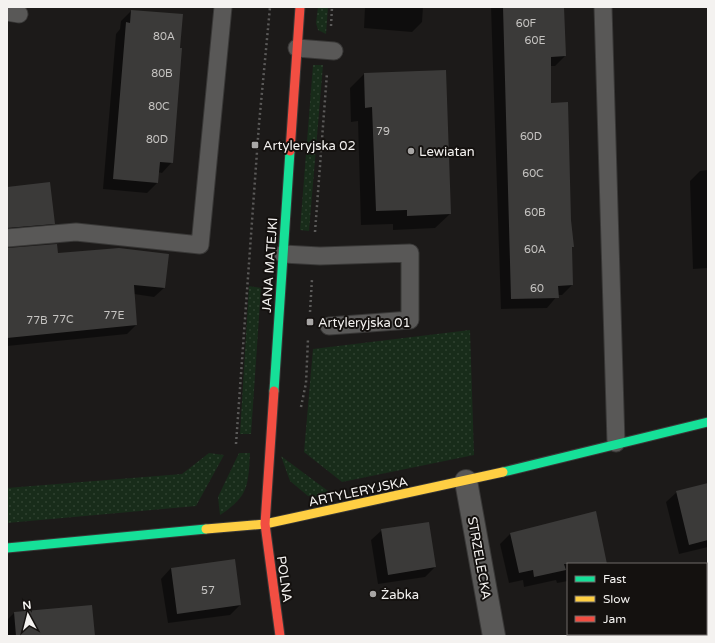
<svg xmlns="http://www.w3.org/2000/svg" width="715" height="643" viewBox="0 0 715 643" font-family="'Varela Round',sans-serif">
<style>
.grass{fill:url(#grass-dots)}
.shadow{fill:#0007}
.building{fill:#3b3a39}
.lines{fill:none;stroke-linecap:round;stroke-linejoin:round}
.lane-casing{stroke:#393837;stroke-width:19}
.street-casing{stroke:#393837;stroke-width:24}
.fast-casing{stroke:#393837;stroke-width:11}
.slow-casing{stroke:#393837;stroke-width:11}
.jam-casing{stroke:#393837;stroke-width:11}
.path{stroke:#5b5a59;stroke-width:2.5;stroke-dasharray:2 3;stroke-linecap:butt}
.lane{stroke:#595857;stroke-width:17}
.street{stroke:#595857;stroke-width:22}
.fast{stroke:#16e098;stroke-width:9}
.slow{stroke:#ffcf43;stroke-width:9}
.jam{stroke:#f24e42;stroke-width:9}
.poi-dot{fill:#a8a6a5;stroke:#14110f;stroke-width:1.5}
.labels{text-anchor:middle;stroke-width:4;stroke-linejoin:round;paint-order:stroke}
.number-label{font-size:11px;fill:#c6c4c2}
.poi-label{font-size:13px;fill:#f4f2f0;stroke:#14110f;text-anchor:start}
.street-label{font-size:13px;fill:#f4f2f0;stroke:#14110f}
</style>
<defs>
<pattern id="grass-dots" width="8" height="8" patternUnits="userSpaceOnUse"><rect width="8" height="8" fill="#182c1a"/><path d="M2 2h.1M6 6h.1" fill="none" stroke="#2f4130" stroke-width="1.8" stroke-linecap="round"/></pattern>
</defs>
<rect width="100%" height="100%" fill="#1c1a19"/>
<!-- grass -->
<path class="grass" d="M318,7h10l-2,27 -8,-4 -2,-7z
M313,65h10l-14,166 -9,-1z
M249,286l12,2 -10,146h-11z
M470,330l4,125 -132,27 -38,-30 9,-103z
M209,453l15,2 -28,51 -189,17v-35l175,-14z
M239,453h11c-2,33 -1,43 -30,62l-2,-18z
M281,456l47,35 1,7 -21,-2 -18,-15z"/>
<!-- shadow -->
<path class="shadow" d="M365,7h58l-1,15 -10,10 -48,-4z
M491,7h72l2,49 -10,10h-5v38l23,142 -2,3 1,36 -10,10h-4l-11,13 -46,1z
M131,11l41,151 -10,11 -4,-1 -1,11 -10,10 -44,-4 13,-155 4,-5 1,-8z
M364,74l86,140 -15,14 -42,2v-6l-32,1 -3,-104 -7,1 -1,-34z
M708,170v98l-15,1 -3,-88 10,-10z
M7,188l47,35 -9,10 -38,4z
M56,245l2,10 106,33 -10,9 -20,-3 2,31 -9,9 -120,12v-98z
M708,485v62l-29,7 -13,-52 11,-10z
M382,530l53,37 -10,10 -47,7 -7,-44z
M510,534l96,30h-38v17l-11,2 -1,-3 -32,7 -1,-7 -14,3 -9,-39z
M171,568l69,37 -10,10 -62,8 -7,-44z
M14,613l80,23h-87v-16z"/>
<!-- building -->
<path class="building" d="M503,7h61l2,49 -15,1v46l17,-1 3,118 3,27h-2l1,38 -15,1 1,12 -48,1z
M131,10l52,4 -3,34h2l-9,115 -13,-1 -2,21 -45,-4 13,-157 4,1z
M446,70l5,144 -44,2v-6l-31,1 -4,-104 -7,1 -1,-35z
M50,182l5,42 -48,4v-41z
M57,244l1,9 61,-5 50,6 -4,34 -31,-3 3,40 -130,13v-90z
M708,483v57l-19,5 -13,-54z
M596,511l11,53h-43l2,6 -32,7 -1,-7 -14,3 -9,-40z
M429,522l7,45 -48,8 -7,-46z
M235,559l6,46 -64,9 -6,-46z
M92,605l3,31h-79l-2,-24z"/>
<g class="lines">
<defs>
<path id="lane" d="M603,7l13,436
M7,12l12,2
M297,48l37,3
M7,238l69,-6 124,13 23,-238
M283,254l37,2 90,-3v67l-81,6"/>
<path id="street" d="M466,481l28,155"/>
<path id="fast" d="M274,391l16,-240
M503,472l205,-50
M7,548l199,-19"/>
<path id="slow" d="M206,529l59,-5 238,-52"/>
<path id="jam" d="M290,151l10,-144
M274,391l-9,133 15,112"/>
</defs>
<!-- lane casing -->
<use href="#lane" class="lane-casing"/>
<!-- street casing -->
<use href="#street" class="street-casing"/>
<!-- fast casing -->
<use href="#fast" class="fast-casing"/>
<!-- slow casing -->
<use href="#slow" class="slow-casing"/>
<!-- jam casing -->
<use href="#jam" class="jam-casing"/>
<!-- path -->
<path class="path" d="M331,26l1,-19
M315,232l12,-159
M310,312l2,-33
M301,407l5,-24 2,-44
M236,444l23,-320 11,-117"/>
<!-- lane -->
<use href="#lane" class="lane"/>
<!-- street -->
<use href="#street" class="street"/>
<!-- fast -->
<use href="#fast" class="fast"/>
<!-- slow -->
<use href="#slow" class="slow"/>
<!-- jam -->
<use href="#jam" class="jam"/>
</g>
<!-- markers -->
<g class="poi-dot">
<rect x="251" y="141" width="8" height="8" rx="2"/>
<circle cx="411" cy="151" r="4"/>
<rect x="306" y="318" width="8" height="8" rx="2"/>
<circle cx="373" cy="594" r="4"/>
</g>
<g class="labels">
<!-- number labels -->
<g class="number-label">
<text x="526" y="27">60F</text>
<text x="164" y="40">80A</text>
<text x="535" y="44">60E</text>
<text x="162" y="77">80B</text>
<text x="159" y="110">80C</text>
<text x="383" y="135">79</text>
<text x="531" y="140">60D</text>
<text x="157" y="143">80D</text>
<text x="533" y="177">60C</text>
<text x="535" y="216">60B</text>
<text x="535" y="253">60A</text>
<text x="537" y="292">60</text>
<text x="114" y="319">77E</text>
<text x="63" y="323">77C</text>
<text x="37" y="324">77B</text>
<text x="208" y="594">57</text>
</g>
<!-- poi labels -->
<g class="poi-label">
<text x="263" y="150">Artyleryjska 02</text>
<text x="419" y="156">Lewiatan</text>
<text x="318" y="327">Artyleryjska 01</text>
<text x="381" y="599">Żabka</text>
</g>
<!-- street labels -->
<g class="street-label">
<text transform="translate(269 265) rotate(-86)" y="5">JANA MATEJKI</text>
<text transform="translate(358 491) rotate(-12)" y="5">ARTYLERYJSKA</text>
<text transform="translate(480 558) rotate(80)" y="5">STRZELECKA</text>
<text transform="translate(285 579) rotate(82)" y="5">POLNA</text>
</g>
</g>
<!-- border -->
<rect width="715" height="643" fill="none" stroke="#f4f2f0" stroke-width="16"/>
<!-- legend -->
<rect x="567" y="563" width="140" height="72" fill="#14110f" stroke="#6e6b69"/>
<rect x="575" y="576" width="20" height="6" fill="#16e098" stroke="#6e6b69"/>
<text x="603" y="583" font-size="12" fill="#f4f2f0">Fast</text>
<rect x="575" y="596" width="20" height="6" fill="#ffcf43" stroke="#6e6b69"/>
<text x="603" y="603" font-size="12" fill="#f4f2f0">Slow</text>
<rect x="575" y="616" width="20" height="6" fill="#f24e42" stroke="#6e6b69"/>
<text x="603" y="623" font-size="12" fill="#f4f2f0">Jam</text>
<!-- north arrow -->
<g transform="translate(28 615) rotate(353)" stroke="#14110f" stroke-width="3" paint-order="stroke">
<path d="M0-3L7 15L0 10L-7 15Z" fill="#f4f2f0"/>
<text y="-6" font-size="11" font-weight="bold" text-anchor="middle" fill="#f4f2f0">N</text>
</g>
</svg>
